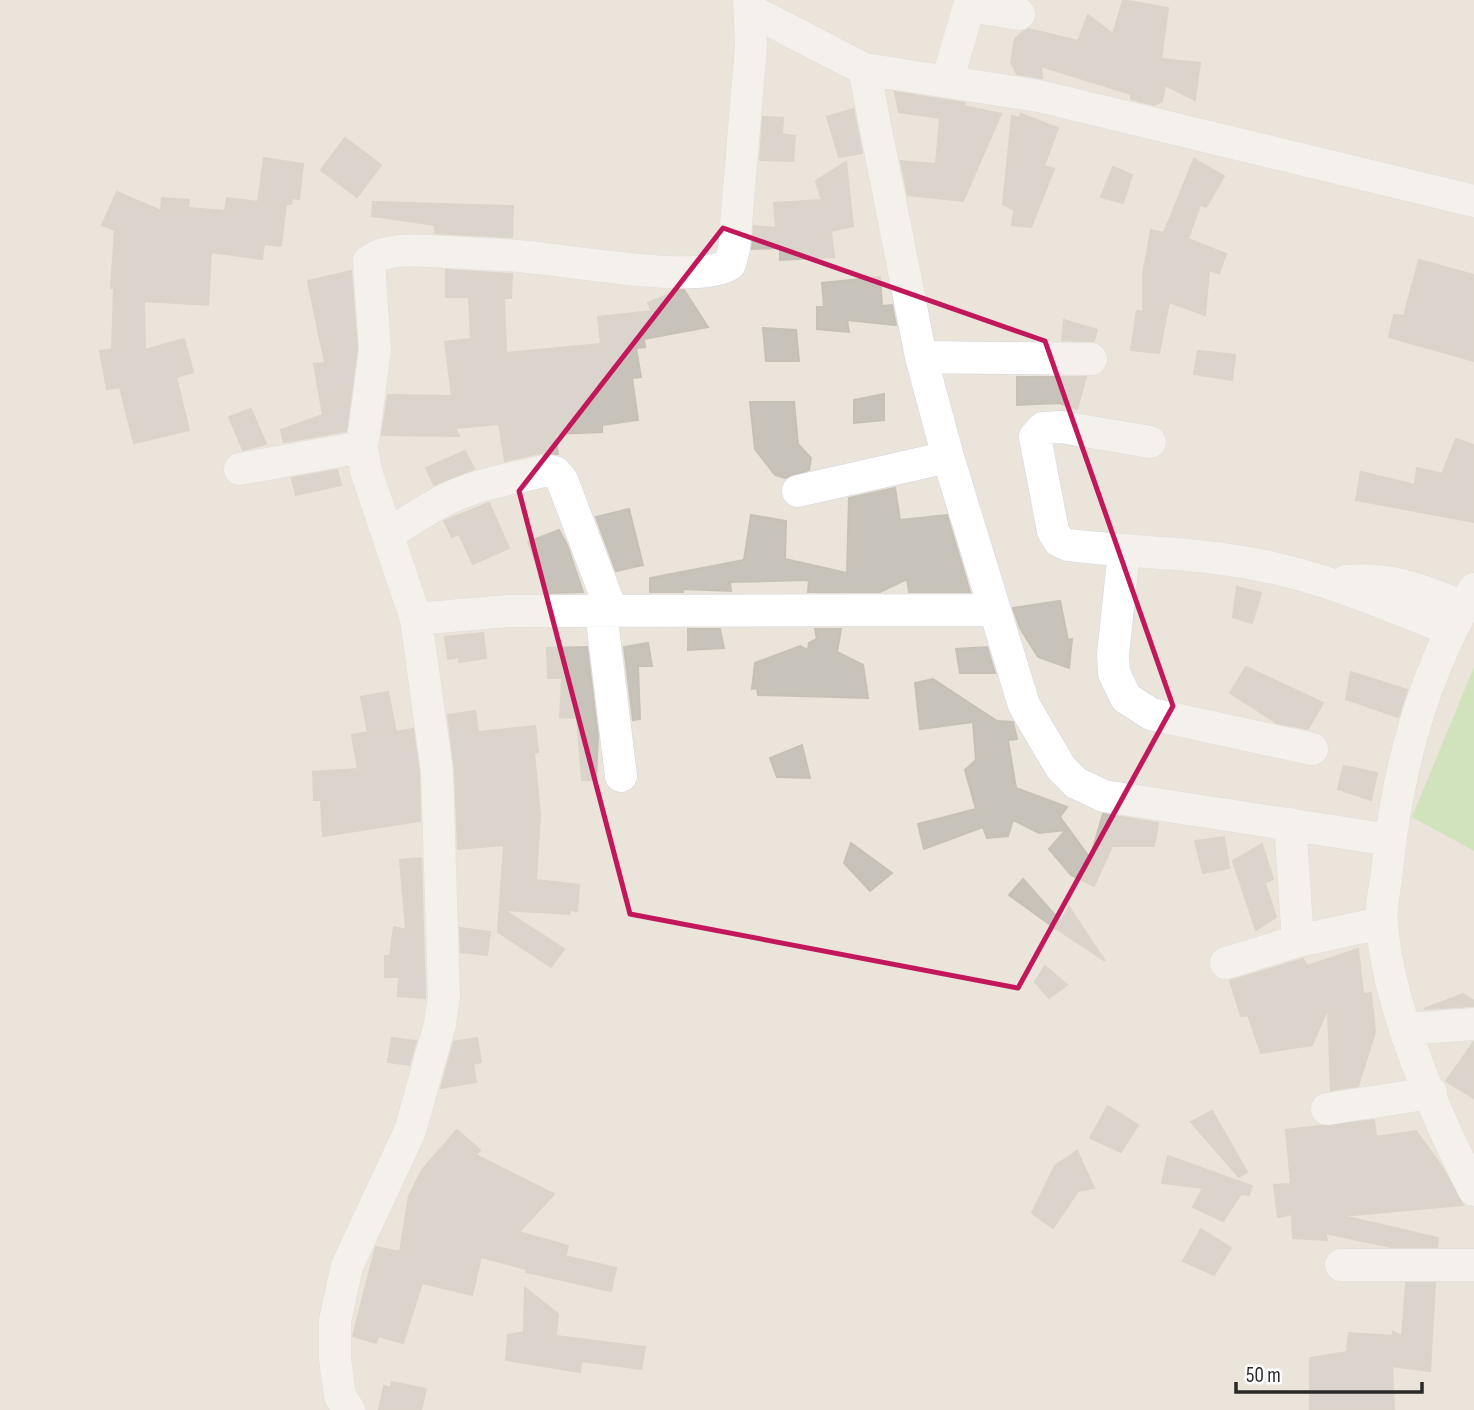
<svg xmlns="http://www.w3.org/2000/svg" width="1474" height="1410" viewBox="0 0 1474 1410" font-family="'Sofia Sans Condensed',sans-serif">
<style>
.green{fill:#b2e298}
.building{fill:#c7c2ba;stroke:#c7c0b5;stroke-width:2}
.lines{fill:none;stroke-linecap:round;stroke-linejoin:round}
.minor-casing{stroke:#d1d4e2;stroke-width:33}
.minor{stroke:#fff;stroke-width:32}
.marked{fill:none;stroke:#c2185b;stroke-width:5;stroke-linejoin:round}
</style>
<rect width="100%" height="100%" fill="#ebe4db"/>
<!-- green -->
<path class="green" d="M1474,667v184l-62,-34z"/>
<!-- building -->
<path class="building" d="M1123,0l45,8 -7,51 39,4 -5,37 -30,-15 -3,16 -8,4 -23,-6v-5l-90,-28 1,12 -25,-4 -6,-12 4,-23 8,-7 6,-3 49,12 10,-26 25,19z
M895,92l70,11 -1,3 37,8 -38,87 -55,-6 -7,-34 35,3 4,-46 -41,-6z
M853,109l9,44 -23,4 -12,-40z
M1021,114l37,14 -14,38 10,3 -23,58 -19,-2 2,-15 -11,-6 9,-88 8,2z
M763,117l20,1 -1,16 13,2 -2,25 -33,-1z
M345,138l36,27 -24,32 -36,-27z
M264,158l39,6 -4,35 -7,-1 -1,6h-5l-5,42 -17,-2 -2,15 -51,-7 -3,53 -64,-4 1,49 39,-11 9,33 -17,5 13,53 -55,13 -14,-56 -13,2 -7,-38 12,-2 2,-61h-3l4,-58 -13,-5 15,-33 44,19 1,-13 27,2 -1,8 37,3 2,-13 31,4z
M1194,159l30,17 -18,31 -6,-2 -12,34 38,15 -7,19 -10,-3 -4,45 -36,-13 -10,51 -28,-3 6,-39 6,1v-37l8,-45 13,3z
M846,162l7,64 -22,5 3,26 -54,3v-12l-28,1 2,-23 22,2 -2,-25 48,-3 -6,-19z
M1113,167l19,8 -9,28 -22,-6z
M373,202l140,4 -1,31 -77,-4v-8l-63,-9z
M1419,260l55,15v86l-85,-24 5,-22 10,1z
M446,270l66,4 -1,24h-7l2,55 95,-9 -3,-27 54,-6 -4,-8 31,-13h5l24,37 -64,12 1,8 -9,1 5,29 -9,1 6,42 -36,5v7l-47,2 3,20 -18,-1 -35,8 -6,-37 -44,4 4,8 -77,-1 6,-40 64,1 -7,-54 26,-3 -2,-42h-23z
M351,271l6,78 -11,82 -62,11 -3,-12 42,-15 -9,-51 11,-1 -17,-82z
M880,277l2,29 10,-1 4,20 -49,-5 2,12 -32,-3v-22h7l-2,-24z
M1064,320l33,10 -3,11 -32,-1z
M763,328l33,2 3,31h-33z
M1198,351l37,4 -3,25 -38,-6z
M1017,377h69l-9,32 -17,-6 -43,2z
M884,394v26l-30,3v-23z
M750,402h44l4,42 13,14 -2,12 -24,8 -10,-3 -20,-26z
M251,409l15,35 -23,6 -14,-33z
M1456,439l18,6v77l-118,-22 5,-28 54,13 2,-17 25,6z
M465,451l9,18 -40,16 -8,-17z
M337,470l4,15 -45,10 -4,-17z
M895,488l5,32 47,-5 23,77h-61l-2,-13 -27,13h-72l1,-12 -79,2 1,9 -48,-2v3h-33v-14l94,-18 7,-45 35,6 -1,38 62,14 2,-75z
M489,503l20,45 -36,16 -14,-30 -7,3 -8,-16z
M629,509l14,56 -27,6 -20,-54z
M559,530l8,15 16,47 -35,1 -20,-51z
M1237,587l24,6 -9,30 -19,-6z
M1060,601l8,39 4,-1 -3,29 -31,-11 -18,-29 -7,-20z
M688,629h32l4,19 -36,2z
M815,629h26l-4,23 26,13 5,33 -110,-3 -1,-7 -5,1 3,-26 45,-17 8,4 1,-7 8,-4z
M483,633l3,25 -27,4v-5l-11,2 -3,-22z
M648,643l4,23h-14l2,53 -7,1 -9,-73z
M587,647l11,89 -2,44h-14l-5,-62 -17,-1 2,-39h-14l-1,-30z
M987,647l8,26h-35l-4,-24z
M1246,667l77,36 -15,26 -31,-6 -47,-30z
M1351,672l56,18 -9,27 -52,-18z
M933,679l64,42 16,1 4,17 -9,1 8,48 51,19 -7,10 30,41 13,-44 55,9 -4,23h-42l-18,40 -23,-11 -22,-26 17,-19 -27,3 -26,-13 -5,16 -21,2 -4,-11 -59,22 -6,-25 58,-15 -11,-39 11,-10 -3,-38 -53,7 -5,-46z
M388,692l8,40 17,-3 6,44 1,48 -97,15 -2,-36h-7l-1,-28 45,-3 -6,-34 16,-3 -7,-35z
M475,711l3,21 57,-6 3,26 -4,1 6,62 -4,65 43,5 -2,26 -7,-1 -1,4 -65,-4 60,39 -13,18 -53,-35 6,-87 -46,4 -3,-79 -7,-55z
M802,745l8,33 -33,-1 -7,-19z
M1344,766l33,7 -6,27 -33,-11z
M1224,837l5,31 -26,5 -8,-32z
M851,843l41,30 -22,18 -26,-28z
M1262,844l11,35 -8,4 11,34 -20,13 -23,-69z
M421,858l4,140 -27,-2 1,-19h-14v-21h5l4,-29 12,3 -6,-70z
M1023,879l38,43 8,-15 36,54 -48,-32 2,-3 -3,3 -47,-34z
M460,928l30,4 -3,23 -26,-3z
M1358,949l5,45 8,-1 4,39 -17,54 -27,4 -3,-82 -16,37 -51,8 -13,-38 -7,1 -11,-35 73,-22 4,7z
M1045,966l22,19 -18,13 -14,-16z
M1463,994l11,7v5l-50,3z
M392,1038l24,3 -7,24 -21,-3z
M477,1038l4,24 -8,2 3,18 -35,6 13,-46z
M1474,1042v56l-28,-17z
M1108,1106l30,19 -17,27 -31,-14z
M1212,1111l35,61 -8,5 -48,-55z
M1374,1120l2,17 40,-6 26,36 21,38 -120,11 95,22 -1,9h-46l-66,-14 2,7 -34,-2 -1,-24 -14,3 -4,-32 17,-1 -5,-54z
M457,1130l23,20 -4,5 78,39 -35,38 49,14 -3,10 51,12 -5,23 -85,-19v-3l-45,-12 -9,38 -50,-12 -19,60 -25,-7 -2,7 -23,-7 23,-89 24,5 9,-56 13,-26z
M1077,1151l17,37 -16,3 -25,37 -21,-15 23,-47z
M1168,1156l84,30 -3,9 -8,-1 -18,27 -30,-14 10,-19 -41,-5z
M1201,1229l30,19 -17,27 -31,-14z
M1406,1283h29l-5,88 -38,-5 2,44h-84v-52l37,-6 2,-19 44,3v-4l9,4z
M525,1288l33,26 -2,22 89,11 -4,22 -60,-8 -1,11 -74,-12 2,-25 16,-3z
M392,1382l34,7 -5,21h-42l5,-24 7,2z"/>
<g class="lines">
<defs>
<path id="minor" d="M749,0l2,46 -17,203 -4,15c-27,21 -163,-4 -202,-7 -27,-3 -54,-3 -81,-5 -23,-1 -59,-6 -78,9l6,89 -13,97 4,24 50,148 91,-8 486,-1
M752,11l112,58
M947,82l22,-76 50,8
M921,357l170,2
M1150,442l-89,-15 -18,1 -8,9 18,94 6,10 9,4c65,8 132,7 196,21 65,13 126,40 187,64
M240,469l122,-22
M798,491l150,-34
M389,534c51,-34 73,-47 134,-58 10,-2 22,-7 32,-4l7,8 50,132
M1124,552l-11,102 1,19 12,25 25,16 161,35
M1346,581c43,-4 78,9 117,26
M1474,589c-51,84 -78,185 -87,283 -2,16 -7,36 -5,52 6,82 54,193 92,266
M601,612l20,164
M1290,824l8,117
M1390,840l-286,-44 -28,-13 -15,-15 -37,-63 -76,-248 -27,-100 -57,-288 175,27 435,105
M1226,963l72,-22 83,-18
M1407,1029l67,-5
M1327,1109l104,-16
M1341,1265h133
M349,1410l-9,-14 -5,-37v-38l12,-55 63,-135 30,-107 4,-28 -7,-225 -21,-152"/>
</defs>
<!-- minor casing -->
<use href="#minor" class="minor-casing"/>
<!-- minor -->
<use href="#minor" class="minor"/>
</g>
<!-- marked area -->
<path d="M0 0H1474V1410H0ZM723,228l322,113 128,365 -155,282 -388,-74 -111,-423z" fill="#ebe4db" fill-opacity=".55" fill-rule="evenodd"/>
<path class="marked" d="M723,228l322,113 128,365 -155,282 -388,-74 -111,-423z"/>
<!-- scale -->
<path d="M1236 1382v10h186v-10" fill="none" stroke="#292929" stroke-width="3.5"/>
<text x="1246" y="1382" font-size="21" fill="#292929" stroke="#ffffff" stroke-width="5" paint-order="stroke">50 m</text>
</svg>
